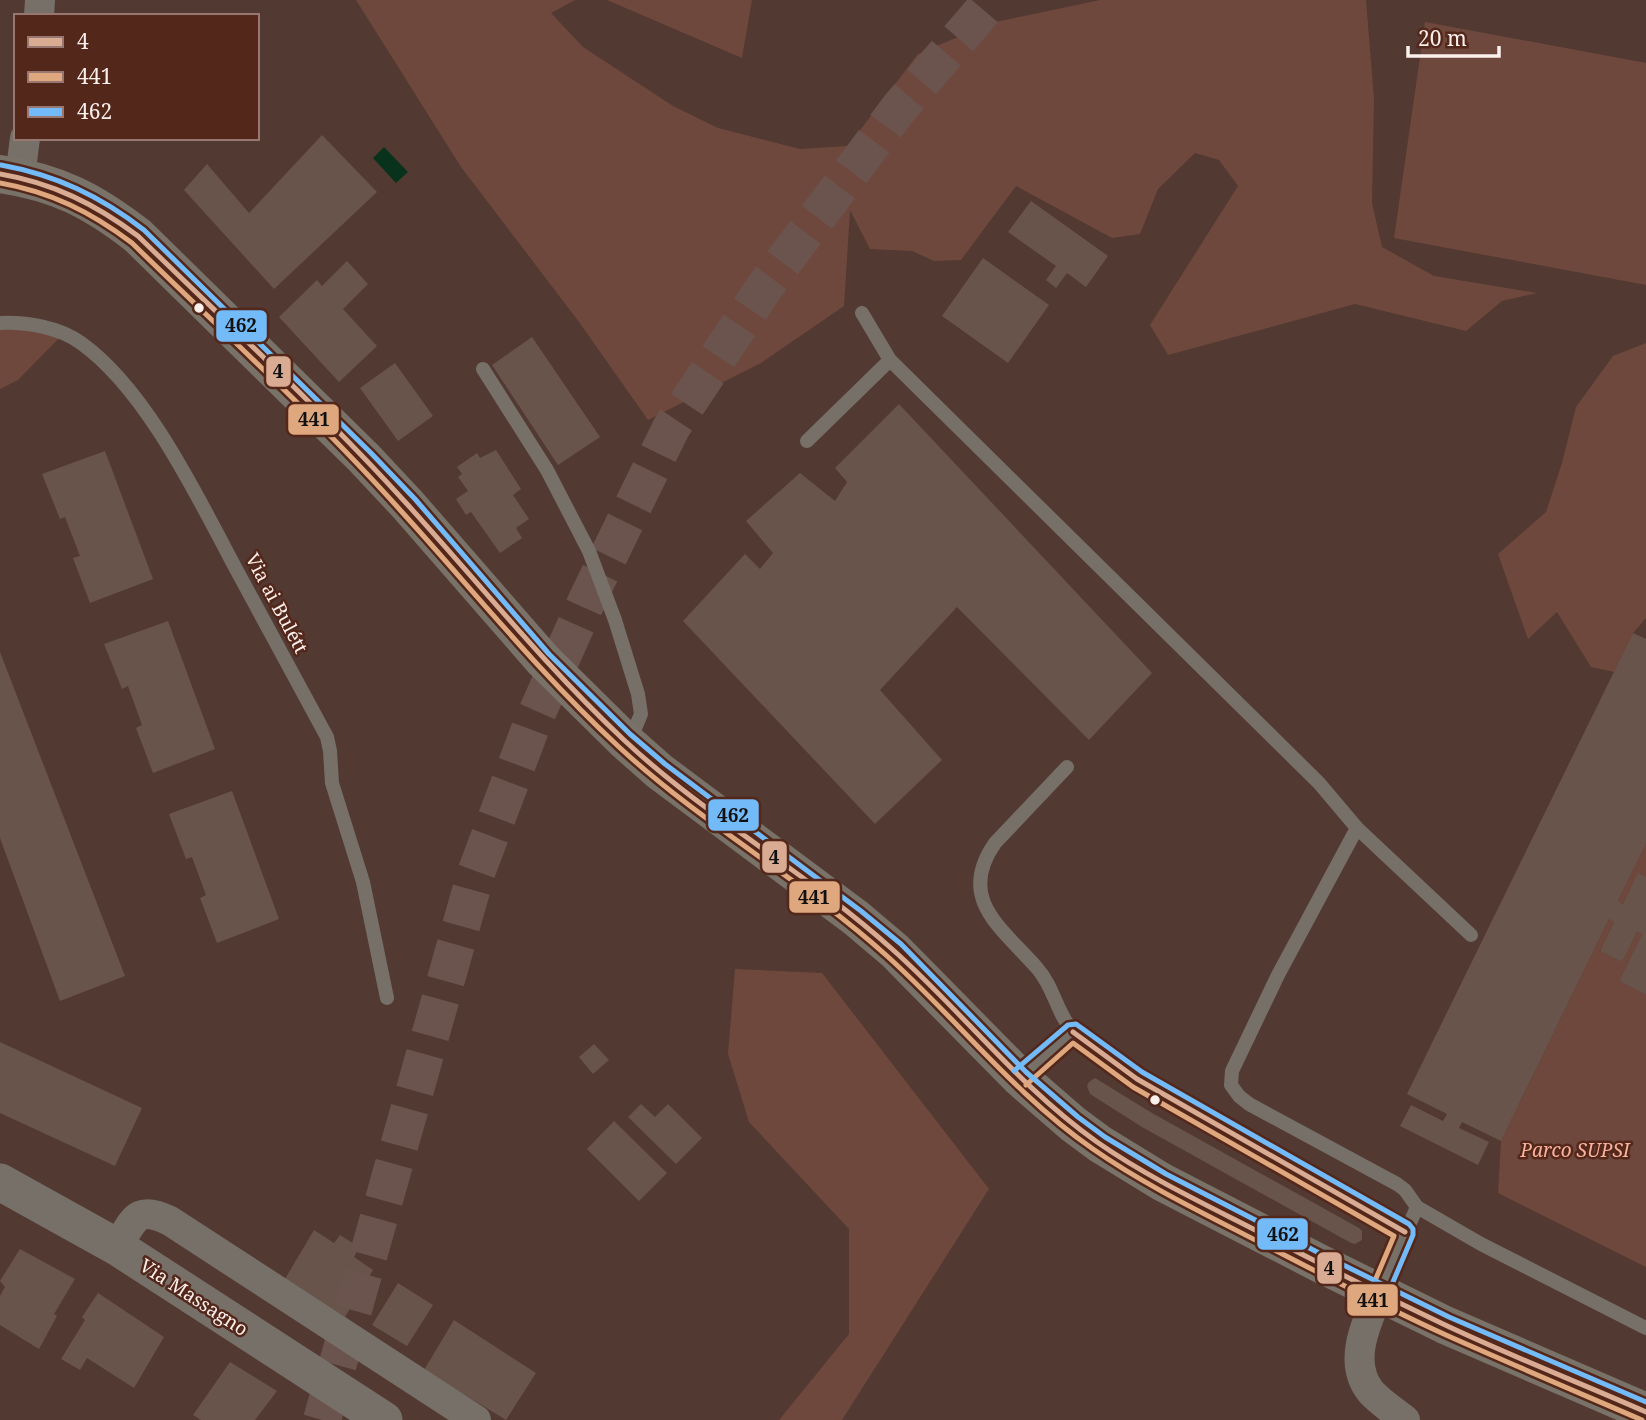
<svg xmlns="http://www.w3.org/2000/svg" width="1646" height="1420" viewBox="0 0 1646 1420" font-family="'Noto Serif',serif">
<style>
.green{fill:#6f483d}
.water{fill:#08321b}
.building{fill:#69544b}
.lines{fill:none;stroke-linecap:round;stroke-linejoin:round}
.trunk-tunnel{stroke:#6c544e;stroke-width:38;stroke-dasharray:38 19;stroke-linecap:butt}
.service{stroke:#767069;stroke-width:14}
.minor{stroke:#767069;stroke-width:30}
.tertiary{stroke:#767069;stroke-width:37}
.secondary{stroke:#787269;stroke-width:38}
.bus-1-casing{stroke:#54271b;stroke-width:10}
.bus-2-casing{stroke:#54271b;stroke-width:10}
.bus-3-casing{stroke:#54271b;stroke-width:10}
.bus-1{stroke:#d9ab92;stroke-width:5}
.bus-2{stroke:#dfa77e;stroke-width:5}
.bus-3{stroke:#73baf8;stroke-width:5}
.bus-dot{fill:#fcf0ed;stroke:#54271b;stroke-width:2.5}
.labels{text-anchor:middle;stroke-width:5;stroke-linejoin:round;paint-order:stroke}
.street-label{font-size:19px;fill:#fcf0ed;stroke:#54271b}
.park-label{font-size:19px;font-style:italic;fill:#fab29e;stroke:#54271b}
.line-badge{stroke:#54271b;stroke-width:2.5}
.pale-badge-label{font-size:19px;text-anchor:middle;font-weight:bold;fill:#111}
</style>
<rect width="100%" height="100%" fill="#523932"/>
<!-- green -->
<path class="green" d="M356,0h219l-24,13 32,34 90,59 45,22 82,21 48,-3 70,-92 73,-31 109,-23h266l8,99 -2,104 10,44 52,29 103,17 -35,8 -36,30 -111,-27 -187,51 -18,-30 88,-139 -19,-26 -24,-7 -37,36 -18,45 -28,4 -96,-52 -55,74 -27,1 -22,-10 -42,-2 -20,-39 -6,96 -83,57 -113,57 -69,-98 -118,-155z
M607,0h145l-10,58z
M1425,22l221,41v222l-252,-47z
M0,323l64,10 -46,47 -18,9z
M1646,343v275l-13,15 -19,39 -23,-5 -34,-55 -29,27 -30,-85 48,-42 16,-49 14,-56 37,-51z
M1646,844v33l-8,-3 -15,30 -5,-3z
M1609,919l5,3 -14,29 22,11 15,-30 5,2 -23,47 27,14v272l-148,-74 3,-52z
M735,969l87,4 167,216 -147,231h-63l70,-86v-105l-100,-107 -21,-68z"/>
<!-- water -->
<path class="water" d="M384,147l24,25 -12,11 -23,-25z"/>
<!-- building -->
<path class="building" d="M322,135l55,57 -103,97 -90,-99 23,-26 42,49z
M1031,201l77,55 -22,31 -19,-14 -11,15 -10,-8 10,-14 -48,-34z
M983,258l66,47 -41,58 -66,-47z
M347,261l21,23 -25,25 34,37 -38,36 -60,-65 38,-37 5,6z
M532,337l68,100 -42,28 -66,-100z
M395,363l38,53 -35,25 -38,-53z
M899,404l253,269 -63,67 -132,-133 -77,83 62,70 -67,64 -192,-203 62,-67 15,15 13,-16 -27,-32 54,-48 35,28 12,-19 -12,-14z
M496,450l25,39 -8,6 16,24 -13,9 6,10 -22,15 -29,-41 -5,3 -10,-16 12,-8 -10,-14 4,-3 -5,-7 20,-14 3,5z
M105,451l48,128 -63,24 -17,-45 7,-2 -15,-39 -5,2 -18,-45z
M168,621l47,128 -62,24 -17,-45 6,-3 -14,-39 -6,3 -18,-45z
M1633,633l13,6v205l-28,57 5,3 15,-31 8,4v118l-27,-14 23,-47 -5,-2 -15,30 -22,-11 14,-29 -5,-3 -108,222 -39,-19 -3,6 30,14 -11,23 -78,-39 11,-21 32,16 4,-7 -40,-20z
M0,652l125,324 -65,25 -60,-163z
M232,791l47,128 -62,24 -17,-45 6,-3 -14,-38 -6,2 -17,-45z
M0,1042l142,66 -27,58 -115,-53z
M594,1044l15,16 -16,14 -14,-17z
M1095,1078l57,35 207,115 3,3v9l-7,4 -4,-1 -209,-116 -52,-33 -3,-8 2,-4z
M641,1104l14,13 13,-13 34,34 -26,26 -48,-47z
M614,1121l53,52 -28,28 -52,-52z
M314,1230l20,13 6,-8 19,12 -5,10 19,13 -28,47 -60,-38z
M20,1249l55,30 -21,35 3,2 -18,33 -39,-24v-29l5,-9 -5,-6z
M398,1283l35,22 -26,41 -35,-21z
M98,1293l66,44 -30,51 -47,-30 -7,12 -19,-11 24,-39 -3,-3z
M454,1320l82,53 -30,47 -82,-50z
M230,1362l47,29 -22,29h-54l-8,-5z"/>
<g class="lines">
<!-- trunk-tunnel -->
<path class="trunk-tunnel" d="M322,1420l154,-547 56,-149 56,-126 83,-170 95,-143 134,-178 92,-107"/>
<!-- service -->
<path class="service" d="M862,313l28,47 429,423 38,45 -79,147 -46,96 -1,14 8,11 10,8 148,80 8,6 12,17 -37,84
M0,323c27,-1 59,4 81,20 66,47 117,155 155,226 30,56 61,112 91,168l3,14 2,32 31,99 24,116
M483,369l64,101 42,81 26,69 23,74 3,20 -5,12 -10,12
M807,441l83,-81
M1067,767l-72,76c-39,56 7,85 42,125 17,19 20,46 37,65 23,27 78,55 110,73 73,43 147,84 221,126
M1357,828l114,107
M1021,1077l52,-45
M1417,1207l64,37 165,84"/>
<!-- minor -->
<path class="minor" d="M39,16l1,-16
M20,177l5,-39
M117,1247c17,-27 19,-43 53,-26l306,199
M1379,1293c-13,30 -32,70 -8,99 10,11 23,19 34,28"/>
<!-- tertiary -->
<path class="tertiary" d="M0,1182l117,65 267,173"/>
<!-- secondary -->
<path class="secondary" d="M0,174c57,8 93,27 138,62l226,222 44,47 135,155 81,80 35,31 197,147 39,33 125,127 53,46 27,20 62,38 157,81 126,62 201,87"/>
<defs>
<path id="bus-1" d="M0,174c53,9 95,30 138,62 90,88 184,174 269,268 72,79 138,162 217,236 82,77 184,133 268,209 70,62 127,138 205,193 53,37 112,64 170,94 57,30 115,59 174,87 67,32 137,59 205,89
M1073,1032l64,47 268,153"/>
<path id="bus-2" d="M0,183c51,9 91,29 132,60 90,88 185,174 269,268 72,79 139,163 218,236 83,77 184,133 268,209 70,63 128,139 206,193 53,37 112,65 170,95 60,31 121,63 183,91 65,29 131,57 196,85
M1026,1085l47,-42 60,44 261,149 -23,54"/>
<path id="bus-3" d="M1,165c55,10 99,31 143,65l226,222 45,47 134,155 81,80 35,30 196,147 40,33 125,128 52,45 27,20 61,37 157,81 126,62 197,85
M1014,1071l54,-46 8,-1 66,48 267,152 4,5v6l-26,61"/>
</defs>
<!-- bus-1 casing -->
<use href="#bus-1" class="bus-1-casing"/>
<!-- bus-2 casing -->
<use href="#bus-2" class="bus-2-casing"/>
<!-- bus-3 casing -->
<use href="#bus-3" class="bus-3-casing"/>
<!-- bus-1 -->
<use href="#bus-1" class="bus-1"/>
<!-- bus-2 -->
<use href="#bus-2" class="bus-2"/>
<!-- bus-3 -->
<use href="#bus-3" class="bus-3"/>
</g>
<!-- markers -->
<g class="bus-dot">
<circle cx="199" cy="308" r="6"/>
<circle cx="1155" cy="1100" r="6"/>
</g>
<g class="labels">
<!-- street labels -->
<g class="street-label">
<text transform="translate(277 603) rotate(62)" y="7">Via ai Bulétt</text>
<text transform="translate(194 1297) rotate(33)" y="7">Via Massagno</text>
</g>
<!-- park labels -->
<g class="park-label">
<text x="1575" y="1157">Parco SUPSI</text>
</g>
</g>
<g class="line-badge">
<rect x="215" y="309" width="53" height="34" rx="7" fill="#73baf8"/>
<rect x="265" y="355" width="27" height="33" rx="7" fill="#d9ab92"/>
<rect x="287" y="403" width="53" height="33" rx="7" fill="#dfa77e"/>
<rect x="707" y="798" width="53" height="34" rx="7" fill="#73baf8"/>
<rect x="761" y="840" width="27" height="34" rx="7" fill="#d9ab92"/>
<rect x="788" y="880" width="53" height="34" rx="7" fill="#dfa77e"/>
<rect x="1256" y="1217" width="53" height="34" rx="7" fill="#73baf8"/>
<rect x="1316" y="1251" width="27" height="34" rx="7" fill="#d9ab92"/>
<rect x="1346" y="1283" width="53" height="34" rx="7" fill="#dfa77e"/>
</g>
<g class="pale-badge-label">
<text x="241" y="332">462</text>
<text x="278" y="378">4</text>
<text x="314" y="426">441</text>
<text x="733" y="822">462</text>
<text x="774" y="864">4</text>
<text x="814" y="904">441</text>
<text x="1283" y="1241">462</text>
<text x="1329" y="1275">4</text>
<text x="1373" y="1307">441</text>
</g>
<!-- legend -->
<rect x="14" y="14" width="245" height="126" fill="#54271b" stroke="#97776f" stroke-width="2"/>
<rect x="28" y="37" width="35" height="10" fill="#d9ab92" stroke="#97776f" stroke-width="2"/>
<text x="77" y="49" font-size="21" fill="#fcf0ed">4</text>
<rect x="28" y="72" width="35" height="10" fill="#dfa77e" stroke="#97776f" stroke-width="2"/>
<text x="77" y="84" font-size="21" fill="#fcf0ed">441</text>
<rect x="28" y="107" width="35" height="10" fill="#73baf8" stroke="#97776f" stroke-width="2"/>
<text x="77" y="119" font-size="21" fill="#fcf0ed">462</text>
<!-- scale -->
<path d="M1408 46v10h91v-10" fill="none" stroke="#fcf0ed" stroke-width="3.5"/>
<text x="1418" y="46" font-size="21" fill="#fcf0ed" stroke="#54271b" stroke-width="5" paint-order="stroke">20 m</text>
</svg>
